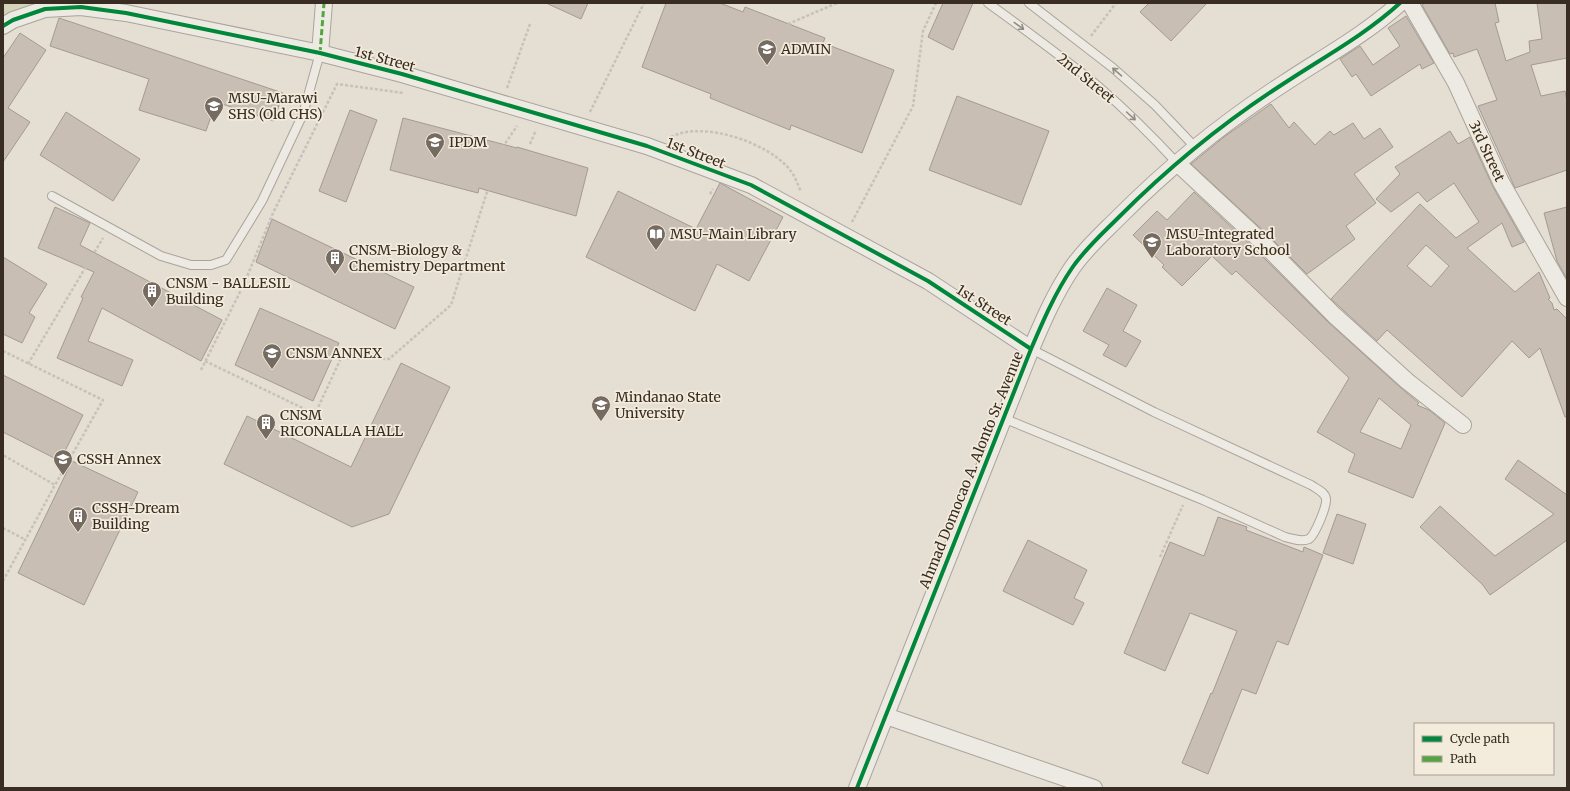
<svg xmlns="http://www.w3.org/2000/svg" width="1570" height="791" viewBox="0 0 1570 791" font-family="Merriweather,serif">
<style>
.green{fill:#d4d2b8}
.building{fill:#c8beb4;stroke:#a59a92;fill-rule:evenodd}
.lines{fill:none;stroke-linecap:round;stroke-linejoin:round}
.lane-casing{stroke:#aaa49b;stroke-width:10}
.street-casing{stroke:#aaa49b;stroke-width:18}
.path{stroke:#c6c1ba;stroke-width:2.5;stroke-dasharray:3 2;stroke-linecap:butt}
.lane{stroke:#edeae3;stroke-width:8}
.street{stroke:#edeae3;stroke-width:16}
.quiet{stroke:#53a442;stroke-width:3;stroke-dasharray:6 3;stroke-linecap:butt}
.cycleway-casing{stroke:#f3ebdb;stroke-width:6}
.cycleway{stroke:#00873e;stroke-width:4}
.oneway{stroke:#938c83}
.labels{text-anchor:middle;stroke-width:3.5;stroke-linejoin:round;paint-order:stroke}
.poi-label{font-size:14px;fill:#392d23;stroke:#f3ebdb;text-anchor:start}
.street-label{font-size:14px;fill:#392d23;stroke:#f3ebdb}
</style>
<rect width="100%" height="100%" fill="#e4ded3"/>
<!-- green -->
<path class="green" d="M3,3h70l-70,27z"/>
<!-- building -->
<path class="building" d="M546,3h42l-7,16z
M666,3h54l23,9 2,-5 80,31 -2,5 71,27 -32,83 -71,-28 -1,5 -80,-32 1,-4 -69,-27z
M943,3h30l-20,47 -25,-13z
M1149,3h58l-36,38 -31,-29z
M1425,3h70l4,19 -4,1 11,38 24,-9 -1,-11 13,-2 -5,-36h30v55l-36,7 10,31 24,-5 2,11v68l-52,18 -37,-82 19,-6 -20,-51 -23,8 -1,-4 -3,1 -28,-49z
M1406,16l28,47 -12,6 -2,-5 -49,32 -15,-22 -4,3 -12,-18 20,-13 13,19 27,-19 -12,-18z
M59,18l224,75 -9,28 -58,-19 -10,29 -67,-21 10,-31 -99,-33z
M20,33l26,17 -38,58 22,14 -27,40v-104z
M957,96l92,35 -28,74 -92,-35z
M1271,104l18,24 5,-6 21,23 15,-14 4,4 19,-12 11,16 16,-11 13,19 -39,27 22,29 -30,23 9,13 -48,35 -38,-38 -78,-72 33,-27z
M350,110l27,10 -31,82 -27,-11z
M66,112l74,47 -27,42 -73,-46z
M403,118l114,30v-1l71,21 -12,48 -97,-28 -1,5 -88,-23z
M1450,131l8,13 12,-7 23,50 31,55 -12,5 -10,-24 -35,25 48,44 24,-20 11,26 -2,1 4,4 2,7 3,-1 10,10v98h-2l-25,-69 -11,10 -17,-17 -50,56 -75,-67 -10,11 -46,-42 89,-95 36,34 23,-16 -25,-39 -27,19 -9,-10 -27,20 -15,-13 24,-25 -5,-7zM1426,245l23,21 -18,21 -24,-21z
M720,183l63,34 -34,64 -32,-17 -22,47 -109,-54 32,-66 78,38z
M1194,192l62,58 72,72 73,66 18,15 -2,2 12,5 16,13 -32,75 -65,-26 7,-18 -38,-22 32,-54 -113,-107 -4,4 -20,-19 -30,30 -20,-19 2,-2 -31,-30 24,-24 10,9zM1379,398l32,27 -10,24 -41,-17z
M55,207l35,16 -10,22 142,75 -21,41 -99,-53 -14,33 45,19 -11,26 -65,-28 26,-60 -2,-1 13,-25 -56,-24z
M1567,207v72l-10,-18 -13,-48z
M272,219l142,68 -19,42 -139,-67z
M3,257l44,27 -18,29 6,4 -13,26 -19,-9z
M1107,288l30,17 -14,26 18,10 -15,26 -23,-12 6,-10 -26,-14z
M260,308l79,35 -26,58 -78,-36z
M401,363l49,24 -61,127 -37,13 -128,-63 23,-48 104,51z
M3,375l80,40 -23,46 -57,-29z
M1518,460l49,35v45l-77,55 -8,-11 -62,-57 20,-21 55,50 59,-42 -49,-35z
M72,461l66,31 -54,113 -66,-32z
M1337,514l29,10 -13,40 -30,-11z
M1218,517l29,10 -1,3 57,22 1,-5 19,8 -35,90 -11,-4 -21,53 -14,-5 -34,85 -26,-11 29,-70 1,1 25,-63 -47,-18 -25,58 -41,-18 46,-111 34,14z
M1028,540l59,30 -13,28 10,5 -11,22 -70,-34z"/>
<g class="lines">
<defs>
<path id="lane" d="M988,3c37,27 75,54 110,83 28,24 54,50 79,77
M1029,3l84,65 42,37 40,42
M52,196l109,60 30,9h20l15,-5 36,-59 41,-87 17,-61
M1003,418l200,82 82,37c7,2 17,5 24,2 6,-4 18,-33 17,-40 -1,-7 -9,-10 -15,-14l-157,-73 -123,-63"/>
<path id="street" d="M1410,3l46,80 45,99 66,116
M3,26l10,-6 32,-11 36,-2 45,6 194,40 82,21 245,72 104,39 177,96 103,68
M320,53l4,-50
M1177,163l86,80 71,72 73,66 56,44
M886,716l208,72
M857,788l174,-439c12,-28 24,-56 41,-81 13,-19 31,-35 47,-51 50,-50 105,-95 164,-133 39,-26 82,-49 117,-81"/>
</defs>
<!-- lane casing -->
<use href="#lane" class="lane-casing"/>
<!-- street casing -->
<use href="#street" class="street-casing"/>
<!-- path -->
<path class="path" d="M788,24l49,-21
M1091,36l25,-33
M507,88l23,-64
M590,112l54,-109
M671,137c32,-17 98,6 119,33 5,6 8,15 11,22
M530,144l6,-14
M710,194l3,-5
M852,222l61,-116 10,-75 13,-28
M3,351l100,49 -48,85 -52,-30
M205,361l110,53 26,-56 48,1 62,-54 49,-154 17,-25
M28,364l75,-126
M201,370l43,-86 29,-71 64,-129 67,9
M3,528l23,12
M1160,557l23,-52
M3,581l52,-96"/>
<!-- lane -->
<use href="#lane" class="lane"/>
<!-- street -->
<use href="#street" class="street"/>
<!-- quiet -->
<path class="quiet" d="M320,53l4,-50"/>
<defs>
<path id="cycleway" d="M3,26l10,-6 32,-11 36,-2 45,6 194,40 82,21 245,72 104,39 177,96 103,68
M857,788l174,-439c12,-28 24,-56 41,-81 13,-19 31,-35 47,-51 50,-50 105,-95 164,-133 39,-26 82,-49 117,-81"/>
</defs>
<!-- cycleway casing -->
<use href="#cycleway" class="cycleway-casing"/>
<!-- cycleway -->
<use href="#cycleway" class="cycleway"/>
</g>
<!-- one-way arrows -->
<defs><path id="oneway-shaft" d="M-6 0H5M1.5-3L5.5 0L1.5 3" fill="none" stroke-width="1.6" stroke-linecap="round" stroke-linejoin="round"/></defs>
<g class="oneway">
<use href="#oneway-shaft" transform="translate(1019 26) rotate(36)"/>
<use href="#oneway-shaft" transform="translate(1117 72) rotate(-139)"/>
<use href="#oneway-shaft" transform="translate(1131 116) rotate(42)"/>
</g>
<!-- icons -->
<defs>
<symbol id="university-pin" viewBox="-11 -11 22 30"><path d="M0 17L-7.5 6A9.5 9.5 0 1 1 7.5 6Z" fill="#756b61" stroke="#f3ebdb"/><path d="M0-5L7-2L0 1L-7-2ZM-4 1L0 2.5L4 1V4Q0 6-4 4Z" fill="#fff"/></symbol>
<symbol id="school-pin" viewBox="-11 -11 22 30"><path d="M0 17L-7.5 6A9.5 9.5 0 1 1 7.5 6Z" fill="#756b61" stroke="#f3ebdb"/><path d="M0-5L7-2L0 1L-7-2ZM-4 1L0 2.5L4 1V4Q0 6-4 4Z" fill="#fff"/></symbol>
<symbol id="library-pin" viewBox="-11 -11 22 30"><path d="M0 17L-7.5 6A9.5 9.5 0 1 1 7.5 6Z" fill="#756b61" stroke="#f3ebdb"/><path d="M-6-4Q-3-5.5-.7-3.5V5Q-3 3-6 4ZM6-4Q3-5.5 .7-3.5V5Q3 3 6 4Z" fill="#fff"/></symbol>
<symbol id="building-pin" viewBox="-11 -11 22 30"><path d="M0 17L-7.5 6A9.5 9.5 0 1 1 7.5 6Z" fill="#756b61" stroke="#f3ebdb"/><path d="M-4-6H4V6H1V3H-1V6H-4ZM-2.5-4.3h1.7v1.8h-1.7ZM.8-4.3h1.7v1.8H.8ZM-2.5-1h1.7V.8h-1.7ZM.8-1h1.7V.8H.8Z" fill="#fff"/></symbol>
</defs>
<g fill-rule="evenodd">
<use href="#university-pin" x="756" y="38" width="22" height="30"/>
<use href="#school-pin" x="203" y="95" width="22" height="30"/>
<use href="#university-pin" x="424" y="131" width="22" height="30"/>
<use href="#library-pin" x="645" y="223" width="22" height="30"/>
<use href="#school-pin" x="1141" y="231" width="22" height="30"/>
<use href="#building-pin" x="324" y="247" width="22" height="30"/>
<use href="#building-pin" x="141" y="280" width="22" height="30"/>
<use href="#university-pin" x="261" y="342" width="22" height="30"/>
<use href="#university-pin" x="590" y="394" width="22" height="30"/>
<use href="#building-pin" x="255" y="412" width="22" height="30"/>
<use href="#university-pin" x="52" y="448" width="22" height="30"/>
<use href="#building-pin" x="67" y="505" width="22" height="30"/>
</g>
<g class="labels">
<!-- poi labels -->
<g class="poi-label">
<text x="781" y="54">ADMIN</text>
<text x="228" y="103">MSU-Marawi<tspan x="228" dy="16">SHS (Old CHS)</tspan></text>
<text x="449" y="147">IPDM</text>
<text x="670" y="239">MSU-Main Library</text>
<text x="1166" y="239">MSU-Integrated<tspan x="1166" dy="16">Laboratory School</tspan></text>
<text x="349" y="255">CNSM-Biology &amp;<tspan x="349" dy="16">Chemistry Department</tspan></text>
<text x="166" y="288">CNSM - BALLESIL<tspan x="166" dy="16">Building</tspan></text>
<text x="286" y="358">CNSM ANNEX</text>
<text x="615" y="402">Mindanao State<tspan x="615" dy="16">University</tspan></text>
<text x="280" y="420">CNSM<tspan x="280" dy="16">RICONALLA HALL</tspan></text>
<text x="77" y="464">CSSH Annex</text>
<text x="92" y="513">CSSH-Dream<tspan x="92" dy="16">Building</tspan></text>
</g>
<!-- street labels -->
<g class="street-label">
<text transform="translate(385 59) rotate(15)" y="5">1st Street</text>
<text transform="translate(1086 78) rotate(39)" y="5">2nd Street</text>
<text transform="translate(1487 151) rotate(65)" y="5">3rd Street</text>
<text transform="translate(696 153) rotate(21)" y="5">1st Street</text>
<text transform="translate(984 305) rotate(33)" y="5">1st Street</text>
<text transform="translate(971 470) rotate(-68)" y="5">Ahmad Domocao A. Alonto Sr. Avenue</text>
</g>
</g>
<!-- border -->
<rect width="1570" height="791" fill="none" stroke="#392d23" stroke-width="8"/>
<!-- legend -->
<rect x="1414" y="723" width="140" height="52" fill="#f3ebdb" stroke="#a99f91"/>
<rect x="1422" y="736" width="20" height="6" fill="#00873e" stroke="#a99f91"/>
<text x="1450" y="743" font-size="12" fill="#392d23">Cycle path</text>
<rect x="1422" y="756" width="20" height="6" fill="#53a442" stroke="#a99f91"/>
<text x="1450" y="763" font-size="12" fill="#392d23">Path</text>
</svg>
